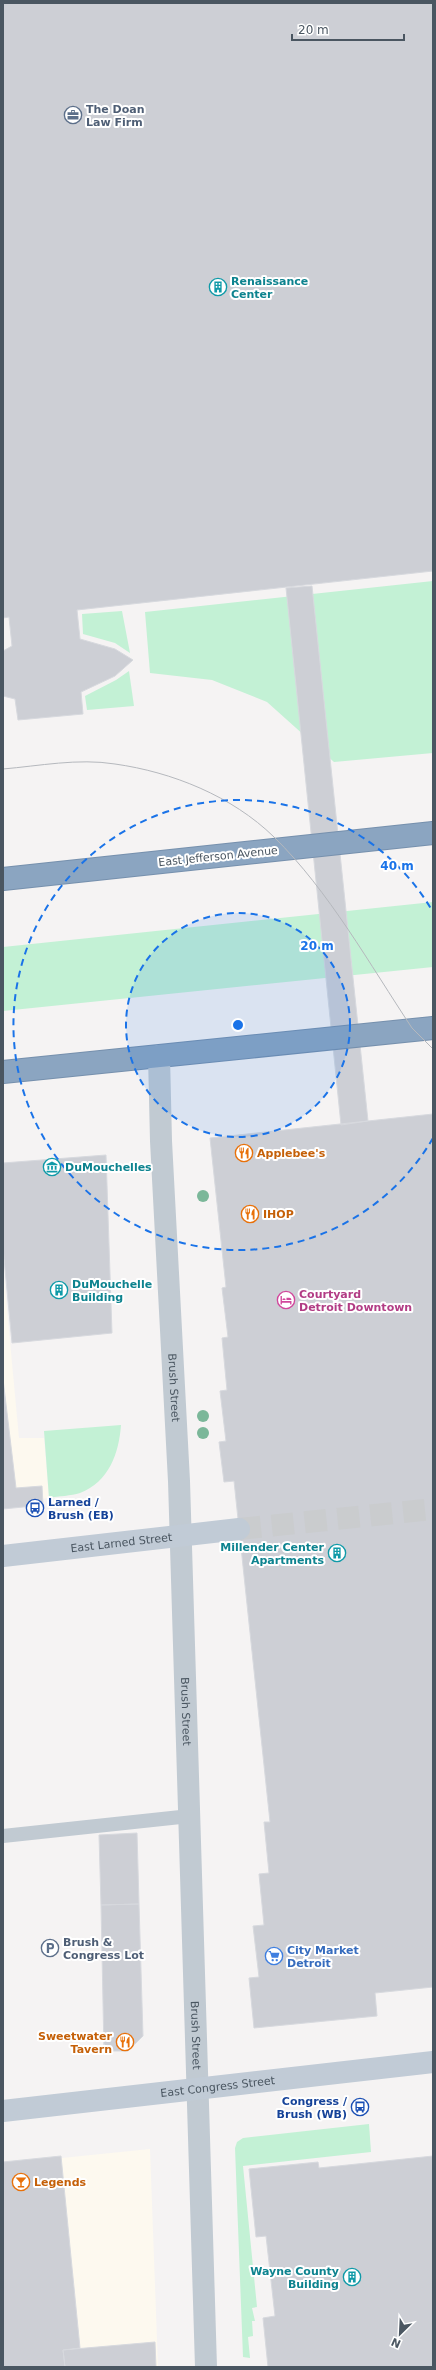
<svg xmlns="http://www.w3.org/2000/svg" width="436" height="2370" viewBox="0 0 436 2370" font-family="'DejaVu Sans',sans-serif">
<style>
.commercial{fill:#fdf9ef}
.green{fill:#c3f1d5}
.building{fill:#cdcfd5;stroke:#d7d9de}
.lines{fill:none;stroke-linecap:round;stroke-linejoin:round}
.secondary-tunnel{stroke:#caccce;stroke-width:22;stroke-dasharray:22 11;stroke-linecap:butt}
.highway-casing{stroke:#7690ad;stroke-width:24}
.lane{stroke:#c1cad2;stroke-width:14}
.street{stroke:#c1cad2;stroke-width:22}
.secondary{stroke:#c1cbd6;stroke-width:22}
.highway{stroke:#8ba5c1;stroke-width:22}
.tram{stroke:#b5b8bd;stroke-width:1}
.tree{fill:#7bb799}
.ring{fill:none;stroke:#1a73e8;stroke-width:2;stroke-dasharray:7 5}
.labels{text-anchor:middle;stroke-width:4;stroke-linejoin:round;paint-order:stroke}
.service-label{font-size:11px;font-weight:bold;fill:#4e5e75;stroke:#fff;text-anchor:start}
.culture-label{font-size:11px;font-weight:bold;fill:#0d838f;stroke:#fff;text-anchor:start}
.street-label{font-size:11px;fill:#4a5661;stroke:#fff}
.food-label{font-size:11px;font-weight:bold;fill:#c56008;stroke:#fff;text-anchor:start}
.hotel-label{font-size:11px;font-weight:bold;fill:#b23c85;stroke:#fff;text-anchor:start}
.transit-label{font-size:11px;font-weight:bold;fill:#164399;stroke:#fff;text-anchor:start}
.shop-label{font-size:11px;font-weight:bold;fill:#366cbe;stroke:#fff;text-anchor:start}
.centre{fill:#1a73e8;stroke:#fff;stroke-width:2}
.ring-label{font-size:12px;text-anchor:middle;font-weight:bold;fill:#1a73e8;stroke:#fff;stroke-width:4;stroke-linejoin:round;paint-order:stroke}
</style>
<rect width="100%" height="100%" fill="#f5f3f3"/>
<!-- commercial -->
<path class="commercial" d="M3,1266l16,172h25l5,60 -46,5z
M150,2149l8,218h-155v-203z"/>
<!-- green -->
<path class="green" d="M433,581v172l-99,9 -67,-60 -55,-22 -62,-7 -5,-61z
M122,611l8,42 -15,-10 -32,-9 -1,-20z
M129,671l5,35 -47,4 -2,-14 31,-16z
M433,902v65l-430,44v-64z
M121,1425c-2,28 -12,57 -41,68 -9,3 -21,3 -31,5l-5,-67z
M369,2124l2,28 -128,14 14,141 -5,1 3,13h-3l1,15 -5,1 2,21 -7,-1 -8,-209 2,-6 6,-4z"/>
<!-- building -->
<path class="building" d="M3,3h430v568l-356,39 3,29 35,10 18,11 -18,16 -34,16 2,22 -65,6 -3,-21 -12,-3v-45l9,-5 -3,-29 -6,1z
M312,586l56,535 -27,4 -55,-537z
M433,1114v873l-58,6 2,23 -123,12 -5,-50 10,-1 -6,-51 11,-1 -5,-51 10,-1 -5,-51h6l-36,-341 -10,1 -5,-40 7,-1 -6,-50 7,-1 -5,-52 6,-1 -6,-49 4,-1 -16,-149z
M106,1155l6,178 -100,10 -9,-95v-85z
M3,1379l13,109 26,-2 1,19 -40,4z
M137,1833l2,71 -38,1 -2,-70z
M139,1904l4,132 -15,15h-24l-3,-146z
M61,2156l19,192 -17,2 2,17h-62v-205z
M433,2156v211h-165l-5,-49 12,-2 -9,-80 -10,1 -7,-68 69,-7 1,6z
M155,2342l1,25h-91l-2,-17z"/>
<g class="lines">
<!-- secondary-tunnel -->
<path class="secondary-tunnel" d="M239,1529l194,-20"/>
<defs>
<path id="highway" d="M3,879l430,-46
M3,1072l430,-44"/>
</defs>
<!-- highway casing -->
<use href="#highway" class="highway-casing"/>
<!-- lane -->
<path class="lane" d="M3,1836l187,-20"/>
<!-- street -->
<path class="street" id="s1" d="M159,1056l2,85 18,340 27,886"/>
<!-- secondary -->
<g class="secondary">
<path id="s2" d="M3,1556l236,-27"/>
<path id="s3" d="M3,2111l430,-49"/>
</g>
<!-- highway -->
<use href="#highway" class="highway"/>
<!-- tram -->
<path class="tram" d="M3,769c36,-3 75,-11 112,-5 57,8 117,32 159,73 55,54 96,128 138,191l21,21"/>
</g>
<!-- trees -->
<g class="tree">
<circle cx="203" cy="1196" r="6"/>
<circle cx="203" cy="1416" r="6"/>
<circle cx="203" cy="1433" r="6"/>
</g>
<!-- distance rings -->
<circle cx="238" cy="1025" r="112" fill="#1a73e8" fill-opacity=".12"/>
<g class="ring">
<circle cx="238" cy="1025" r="112"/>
<path d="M433 1138A225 225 0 1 1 433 912"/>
</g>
<!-- icons -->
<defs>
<symbol id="office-ring" viewBox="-11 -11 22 22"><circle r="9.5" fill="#fff" stroke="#5c6f8a" stroke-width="1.5"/><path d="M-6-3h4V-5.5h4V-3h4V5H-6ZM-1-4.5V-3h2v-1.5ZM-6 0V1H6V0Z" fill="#5c6f8a"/></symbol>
<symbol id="building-ring" viewBox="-11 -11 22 22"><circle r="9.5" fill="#fff" stroke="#0f9aa8" stroke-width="1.5"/><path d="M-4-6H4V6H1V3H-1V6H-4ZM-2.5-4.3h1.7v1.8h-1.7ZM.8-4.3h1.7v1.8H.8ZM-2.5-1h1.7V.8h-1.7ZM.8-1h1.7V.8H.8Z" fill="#0f9aa8"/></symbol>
<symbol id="restaurant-ring" viewBox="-11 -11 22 22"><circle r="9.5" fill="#fff" stroke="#e8710a" stroke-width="1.5"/><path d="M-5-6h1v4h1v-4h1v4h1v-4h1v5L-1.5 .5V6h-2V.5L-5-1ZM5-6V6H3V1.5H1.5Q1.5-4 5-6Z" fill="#e8710a"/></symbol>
<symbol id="museum-ring" viewBox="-11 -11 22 22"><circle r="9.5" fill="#fff" stroke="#0f9aa8" stroke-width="1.5"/><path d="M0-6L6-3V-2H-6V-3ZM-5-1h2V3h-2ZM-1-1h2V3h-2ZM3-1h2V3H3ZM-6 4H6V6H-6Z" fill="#0f9aa8"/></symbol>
<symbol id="hotel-ring" viewBox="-11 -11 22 22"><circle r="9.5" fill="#fff" stroke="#d1479c" stroke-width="1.5"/><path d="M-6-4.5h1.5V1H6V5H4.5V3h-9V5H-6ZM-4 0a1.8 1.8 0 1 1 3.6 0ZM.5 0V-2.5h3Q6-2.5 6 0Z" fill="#d1479c"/></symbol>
<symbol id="bus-ring" viewBox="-11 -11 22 22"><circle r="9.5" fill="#fff" stroke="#1a4fb4" stroke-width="1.5"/><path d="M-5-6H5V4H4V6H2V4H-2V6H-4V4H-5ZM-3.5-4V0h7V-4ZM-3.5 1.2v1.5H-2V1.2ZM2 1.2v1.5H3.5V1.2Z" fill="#1a4fb4"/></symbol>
<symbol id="parking-ring" viewBox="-11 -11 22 22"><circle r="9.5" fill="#fff" stroke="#5c6f8a" stroke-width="1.5"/><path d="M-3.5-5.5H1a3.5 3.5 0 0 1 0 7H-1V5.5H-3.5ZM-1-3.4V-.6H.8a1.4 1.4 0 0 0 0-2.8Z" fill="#5c6f8a"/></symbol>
<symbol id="supermarket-ring" viewBox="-11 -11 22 22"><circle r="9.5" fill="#fff" stroke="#3f7fe0" stroke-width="1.5"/><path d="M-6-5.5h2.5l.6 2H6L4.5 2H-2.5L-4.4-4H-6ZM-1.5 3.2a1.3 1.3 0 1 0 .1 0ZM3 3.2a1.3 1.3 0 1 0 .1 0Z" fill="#3f7fe0"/></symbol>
<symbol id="bar-ring" viewBox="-11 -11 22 22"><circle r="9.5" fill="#fff" stroke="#e8710a" stroke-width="1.5"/><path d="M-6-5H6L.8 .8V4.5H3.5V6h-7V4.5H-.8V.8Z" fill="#e8710a"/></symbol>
</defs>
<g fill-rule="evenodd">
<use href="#office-ring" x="63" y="105" width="20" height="20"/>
<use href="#building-ring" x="208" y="277" width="20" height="20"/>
<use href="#restaurant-ring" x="234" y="1143" width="20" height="20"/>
<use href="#museum-ring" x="42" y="1157" width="20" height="20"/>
<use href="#restaurant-ring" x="240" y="1204" width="20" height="20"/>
<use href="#building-ring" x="49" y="1280" width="20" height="20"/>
<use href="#hotel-ring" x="276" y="1290" width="20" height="20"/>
<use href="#bus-ring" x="25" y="1498" width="20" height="20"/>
<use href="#building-ring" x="327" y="1543" width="20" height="20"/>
<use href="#parking-ring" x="40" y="1938" width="20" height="20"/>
<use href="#supermarket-ring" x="264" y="1946" width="20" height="20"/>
<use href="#restaurant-ring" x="115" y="2032" width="20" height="20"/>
<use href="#bus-ring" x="350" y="2097" width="20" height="20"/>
<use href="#bar-ring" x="11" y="2172" width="20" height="20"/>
<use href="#building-ring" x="342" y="2267" width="20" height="20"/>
</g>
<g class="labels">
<!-- service labels -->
<g class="service-label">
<text x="86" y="113">The Doan<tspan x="86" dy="13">Law Firm</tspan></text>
<text x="63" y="1946">Brush &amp;<tspan x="63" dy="13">Congress Lot</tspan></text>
</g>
<!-- culture labels -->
<g class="culture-label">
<text x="231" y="285">Renaissance<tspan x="231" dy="13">Center</tspan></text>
<text x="65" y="1171">DuMouchelles</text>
<text x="72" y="1288">DuMouchelle<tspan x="72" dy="13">Building</tspan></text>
<text x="324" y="1551" text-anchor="end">Millender Center<tspan x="324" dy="13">Apartments</tspan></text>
<text x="339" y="2275" text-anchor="end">Wayne County<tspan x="339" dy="13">Building</tspan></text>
</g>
<!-- street labels -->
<g class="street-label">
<text transform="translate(218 856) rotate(-6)" y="4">East Jefferson Avenue</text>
<text dy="4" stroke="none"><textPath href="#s1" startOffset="332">Brush Street</textPath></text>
<text dy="4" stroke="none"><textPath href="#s2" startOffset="119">East Larned Street</textPath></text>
<text dy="4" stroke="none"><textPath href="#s1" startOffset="656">Brush Street</textPath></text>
<text dy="4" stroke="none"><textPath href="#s1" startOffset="980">Brush Street</textPath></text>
<text dy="4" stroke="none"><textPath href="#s3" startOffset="216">East Congress Street</textPath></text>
</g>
<!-- food labels -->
<g class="food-label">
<text x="257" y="1157">Applebee's</text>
<text x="263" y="1218">IHOP</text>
<text x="112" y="2040" text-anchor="end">Sweetwater<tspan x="112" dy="13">Tavern</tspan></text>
<text x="34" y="2186">Legends</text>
</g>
<!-- hotel labels -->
<g class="hotel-label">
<text x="299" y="1298">Courtyard<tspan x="299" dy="13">Detroit Downtown</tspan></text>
</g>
<!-- transit labels -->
<g class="transit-label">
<text x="48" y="1506">Larned /<tspan x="48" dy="13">Brush (EB)</tspan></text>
<text x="347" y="2105" text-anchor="end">Congress /<tspan x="347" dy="13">Brush (WB)</tspan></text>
</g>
<!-- shop labels -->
<g class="shop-label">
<text x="287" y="1954">City Market<tspan x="287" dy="13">Detroit</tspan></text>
</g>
</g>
<circle cx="238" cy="1025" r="6" class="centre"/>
<g class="ring-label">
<text x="397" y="870">40 m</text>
<text x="317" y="950">20 m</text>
</g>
<!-- border -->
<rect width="436" height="2370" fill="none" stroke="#4a5661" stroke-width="8"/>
<!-- north arrow -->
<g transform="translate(400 2334) rotate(204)" stroke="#ffffff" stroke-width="3" paint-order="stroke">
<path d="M0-3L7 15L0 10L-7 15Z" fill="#4a5661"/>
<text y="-6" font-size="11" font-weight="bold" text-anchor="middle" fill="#4a5661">N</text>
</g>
<!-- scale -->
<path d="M292 34v6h112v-6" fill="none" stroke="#4a5661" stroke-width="2"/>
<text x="298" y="34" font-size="12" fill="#4a5661" stroke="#ffffff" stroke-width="3" paint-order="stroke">20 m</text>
</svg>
